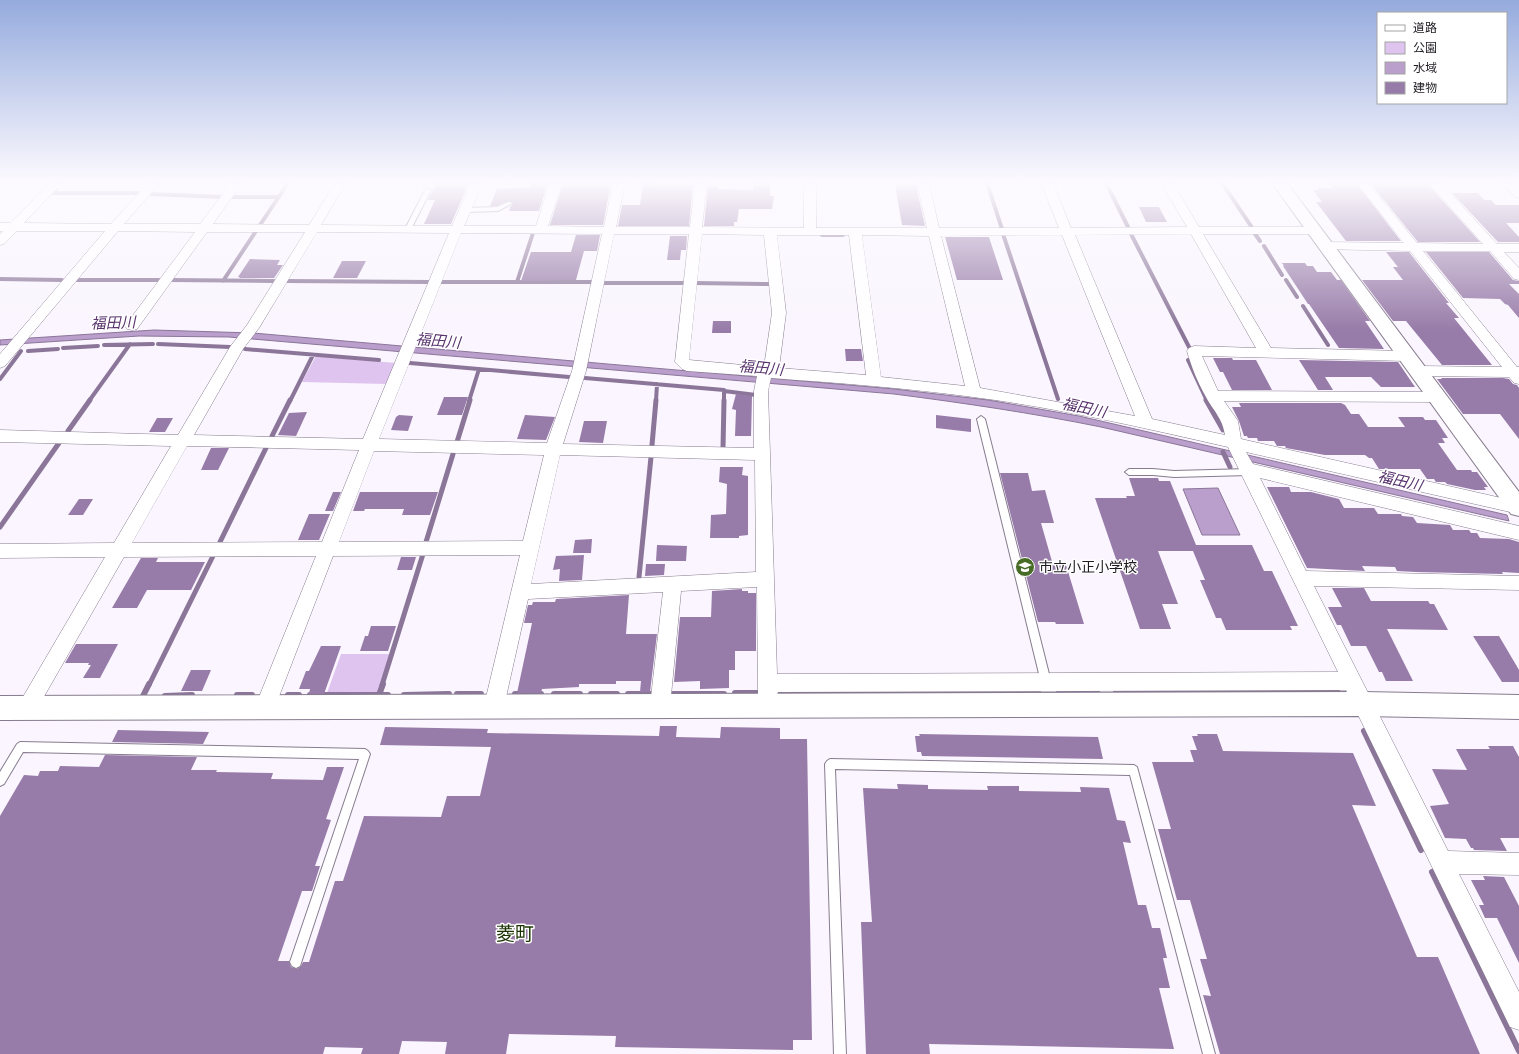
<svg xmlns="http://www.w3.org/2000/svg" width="1519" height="1054" viewBox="0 0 1519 1054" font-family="Overpass,'Noto Sans JP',sans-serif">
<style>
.green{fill:#dfc4f0}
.water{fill:#ba9ecc;stroke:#8b7699}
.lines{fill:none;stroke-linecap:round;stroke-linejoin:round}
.stream-far2{stroke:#8b7699;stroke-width:4}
.stream-far1{stroke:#8b7699;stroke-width:5}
.stream{stroke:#8b7699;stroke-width:6}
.building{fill:#977ba8}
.lane-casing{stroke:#877c8f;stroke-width:2}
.street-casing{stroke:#877c8f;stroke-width:1}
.secondary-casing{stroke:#877c8f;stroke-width:2}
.lane{fill:#fff;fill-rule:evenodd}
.street{fill:#fff;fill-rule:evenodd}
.secondary{fill:#fff;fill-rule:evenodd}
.labels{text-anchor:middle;stroke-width:3;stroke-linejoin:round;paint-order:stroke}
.poi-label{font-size:14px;fill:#1e1a21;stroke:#fff;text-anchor:start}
.water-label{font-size:15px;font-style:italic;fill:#58336d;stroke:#fff}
.near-quarter-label{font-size:19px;fill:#1a3200;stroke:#fff}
</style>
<rect width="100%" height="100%" fill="#faf5fe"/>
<!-- green -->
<path class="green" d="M316,356l80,7 -8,21 -86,-2z
M341,654h49l-12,39h-51z"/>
<!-- water -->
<path class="water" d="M154,330l99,3 641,56 94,11 91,16 428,99 2,6 -408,-94c-69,-14 -137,-24 -207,-33l-665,-57 -90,-1 -139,9v-5z
M1218,488l22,47h-38l-19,-46z"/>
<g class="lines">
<!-- stream-far2 -->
<path class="stream-far2" d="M987,183l15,46
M1106,183l22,44
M1222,183l29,43
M56,189l-4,4h86
M150,194l74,3
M230,197h49
M260,225l28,-42
M1003,234l55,165
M1131,234l58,113
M1255,234l5,7
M822,235h21
M1264,246l18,29
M0,279l62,1
M77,280h84
M169,280l105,1
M1286,280l11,17
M223,281l33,-50
M287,281l142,1
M441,282h151
M517,282l16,-49
M603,283h83
M694,283l75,1
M1303,306l25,39
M158,344l72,3
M104,345l49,-1
M63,348l35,-2
M245,349l134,11
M28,351l30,-2
M1188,360l19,41
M410,363l159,14
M585,378l139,12v11
M0,379l21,-28
M724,391l32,4
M89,401l41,-57
M290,401l23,-46
M469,401l10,-32
M656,401l1,-17"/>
<!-- stream-far1 -->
<path class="stream-far1" d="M1206,400l17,30
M68,431l22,-31
M272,436l18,-36
M457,442l13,-42
M652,445l4,-45
M723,448l1,-48
M1223,452l7,15
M0,527l59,-84
M220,542l46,-94
M426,542l27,-88
M639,577l12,-120
M149,685l64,-129
M382,685l41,-131"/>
<!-- stream -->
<path class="stream" d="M1059,692h38
M1116,692l221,-1
M735,693h24
M778,693l260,-1
M457,694h24
M515,694h26
M554,694h26
M591,694h26
M628,694h27
M665,694h59
M237,695h15
M288,695h11
M310,695h78
M379,695l4,-11
M404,695l45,-1
M143,696l6,-12
M165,696l27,-1
M1364,731l57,119
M1432,872l87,179"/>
</g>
<!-- building -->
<path class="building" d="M436,183h33l-18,41h-27l11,-24h-7z
M531,183h17l-9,28h-30l1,-4 4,-4 -6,-2 -11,5h-7l7,-17 33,-2z
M563,183h48l-8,42h-53z
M643,183h13v2h37l-4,41h-71l4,-21h18z
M753,183h17v13h4l-2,13h-33l-2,13h-3v4h-30l4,-41 10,1v3l35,1z
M1329,183h27l45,58h-55l-30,-39h6l-9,-12h6l-1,-2h14z
M1370,183h57l53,59h-62z
M895,185h21l9,41 -23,-1z
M1452,193h26l6,7h7l5,5h23v18h-13l13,14v5h-21z
M1139,207h20l8,15h-21z
M576,235h24l-3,16h-13l-8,29 -55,1 10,-29h40z
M670,236h17l-1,14h-5l-1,10h-13z
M945,237h44l14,43h-46z
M1386,252h23l40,51h-3l13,15h-5l38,47h-50l-36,-44h-13l-31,-41h41l-10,-13h5z
M1426,252h63l24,28 6,1v3h-10l10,10v24l-11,-13 -3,-1 -5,-5 -37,-1z
M250,259l30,1 -3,5h6l-9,13h-35l1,-1h-2z
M342,261h24l-9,17h-24z
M1282,263h23l2,3h6l4,6h14l6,8h4l29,41h-5l19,28 -45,-1 -30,-44h-1l-25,-38h1z
M713,321h18v12h-19z
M845,349h16l2,12h-17z
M1213,358h19l1,2h23l16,30h-40l-9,-18h-3z
M1299,360l99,2 17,25h-34l-10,-10h-46l8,13h-15z
M1441,378h62l6,1 4,5 4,1 2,3v51l-19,-25h-37l-26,-35h5z
M736,394l16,2 -1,40h-16l1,-26 -4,-1z
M444,397h24l-6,18h-25z
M1239,403h102l4,2 6,9h8l9,13h37l-7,-10h25l2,3h11l12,18h-6l3,5h-7l19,27h14l1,2h5l11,15h-4l2,3h-11l-28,-6 -2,-2h-9l-2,-3h-7l-7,-10h-41l-7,-11h-3l-4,-3h-40l-39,-7 -1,-2h-8l-3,-5h-16l-1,-3h-9l-1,-2h-3l-5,-15 -7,-14h9z
M307,412l-11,24 -18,-1 11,-22z
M399,415l14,1 -5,15 -17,-1 5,-13z
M525,415l30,2 -9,23 -29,-1z
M936,415l35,4v13l-35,-4z
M157,418h16l-8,14h-16z
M584,421h23l-4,22 -24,-1z
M211,448h18l-11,22h-17z
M720,467h23l-1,8 6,1v59l-9,1v2h-29l1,-23 15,-1 1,-30 -8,-2z
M1000,473h28l4,18 13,-1 9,33h-13l12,42h13l18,59h-28l-1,-2h-17z
M1129,478h29l1,3h11l26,64h56l12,26h8l26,55h-8l2,4h-66l-5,-12h-5l-16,-38h5l-12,-29h-35l20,53h-16l9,25h-31l-45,-131h32l-1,-2h9z
M1267,487h22l2,5h20l28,7 5,9h30l4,6h23l1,2 11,1 4,6 33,2 3,5h16l2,3h6l3,5 29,1 10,3v31l-17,-1 1,2 -87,-2 -19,-1 -2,-4 -33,-1 3,5 -58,-3z
M333,492h8l-8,19h-8z
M360,492h78l-8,23h-28l2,-6h-39l-1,2h-11z
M79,499h14l-10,16h-15z
M309,514h21l-11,26h-21z
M592,539l-1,14h-18l2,-13z
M657,545l30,1 -1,15h-30z
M584,555l-2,25 -23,1 1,-12 -7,1 3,-14z
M401,557h15l-4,13h-15z
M141,558h17l-2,4h49l-14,28h-44l-10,18h-25z
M646,564h19l-1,11 -19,1z
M1332,588h32l7,13h57l2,3h4l14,26 -61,-1 26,52h-27l-4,-9h-3l-13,-26h-15l-10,-21h-4l-9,-18h14z
M742,589v2h6v2h8v58h-21v19h-6v18l-29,1v-8l-26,1 6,-65h31l1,-26z
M629,595l-3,39h31l-7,58h-10l1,-11h-25v3h-37v3l-37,2 -1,4h-24l15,-70h-8l4,-18h4l1,-3h22l1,-3z
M371,626h25l-8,25h-28l5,-15h3z
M1473,636h26l20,34v12h-17z
M76,644h42l-18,34h-17l8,-13h-3l1,-2h-24z
M321,646h20l-17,48h-15l1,-5h-11l7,-18h3z
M191,670h20l-9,21h-21z
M660,726h17l-1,11 44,1 1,-11 59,1v11h27l5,301h-19v10l-178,-3 1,-11 -107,-2 -3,20h-61l2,-12 -45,-1 -3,13h-38l2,-6 -38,-1 -2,7h-323v-238l24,-41 14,1 2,-5h18l2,-5 39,1 6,-12 92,2 -6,13h26l-1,2 57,1 -2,6 52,1 4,-13h17l-18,52 5,1 -16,46h5l-8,25h-10l-24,70h11l2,6 6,2 4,-3 2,-4h6l26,-81h8l21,-65 77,1 6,-21h33l11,-49 -111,-2 5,-18 103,2 -1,4 172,3z
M118,730l91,2 -6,12 -91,-2z
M919,734l179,3 5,22 -181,-3 -1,-4h-4l-2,-16h5z
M1197,734h20l6,17 130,2 23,53 -24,-1 65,152h21l42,97h-260l-17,-59 8,1 -11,-37h7l-17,-59h-13l-19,-71h13l-19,-67h42l-4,-12h7l-5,-14h6z
M1488,746h25l6,11v81h-19l7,13 -33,-1 -1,-2h-2l-5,-9 -21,-1 -15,-32 19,-2 -17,-35 35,1 -11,-21h34z
M897,784l31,1v4l60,1 -1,-4h32v5l62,1 -1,-5 29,1 8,32 8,1 6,22 -8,-1 15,63h8l6,23h8l7,30h-4l7,30h-11l15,61 -245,-5 1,10h-64l-5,-132h11l-9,-134 35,1z
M1483,876l21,1 15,29v57l-22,-45h-12l-6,-13h5l-13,-25h14z"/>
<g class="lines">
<defs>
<path id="lane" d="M428,188l3,2 -20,39 -5,1 -1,-1 20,-39z
M508,202l5,1 -15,8 -33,1 -3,-2 3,-2 32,-1z
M981,416l4,3 66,263 -2,3 -3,1 -3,-1 -2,-3 -64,-263z
M1129,469h24l21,2 75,-2 4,3 -4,3 -75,2 -21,-2h-24l-4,-3z
M20,742l345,7 3,2 2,3 -70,212 -4,2 -4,-2 -2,-4 69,-203 -336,-7 -19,32 -4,2v-14l17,-28z
M830,759l304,6 3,2 78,287h-12l-73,-279 -295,-6 11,285h-12l-9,-290 2,-3z"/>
<path id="street" d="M50,183h12l-38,40 87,1 37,-41h12l-36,41h76l31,-41h11l-29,41 96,1 26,-42h11l-25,42 131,1 19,-43h12l-19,43h72l14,-43h12l-14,43 56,1 9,-44h12l-9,44h74l5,-44h12l-5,44 102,1v-45h12v45h111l-10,-45h12l10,45h120l-18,-45h12l18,45 116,-1 -26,-44h12l26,44h119l2,3 -2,3 -4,1h-111l68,114 136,3 5,2 2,3 -2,3 -5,2 -205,-5 16,35 219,1 5,1 2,4 -2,4 -5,1 -213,-1 14,20 3,18 278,63v12l-273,-62 7,12 266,62v14l-259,-62 46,93 213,5v14l-205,-4 134,265 71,2v22l-60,-1 60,118v38l-9,-3 -164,-337 -568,2 -3,8 -7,3 -7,-3 -3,-6 -1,-107 -76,4 -11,115 -3,6 -7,3 -7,-3 -3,-6 13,-114 -135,7 -24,107 -3,6 -7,3 -7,-3 -3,-6 36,-151 -187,1 -58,151 -3,6 -7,3 -7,-3 -3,-6 61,-151 -192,1 -90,157 -7,3 -7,-3 -3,-6 3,-6 85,-145 -105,1v-14l114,-1 57,-97 -171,-4v-12l178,5 52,-88 17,-22 58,-93h-98l-70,97 -5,1 -5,-1 -2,-3 70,-94 -77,-1 -113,135 -5,2v-14l105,-123h-88l-13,13 -4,1v-11l3,-3h-3v-8h10zM317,232l132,1 -86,206 -169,-4 49,-86 16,-21zM461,233l141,1 -30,137 -25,72 -168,-4zM614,234h75l-14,128 7,7 5,2 70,5 -3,15v57l-191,-4 23,-73zM702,234l62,1 8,78 -8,54 -75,-7zM1191,234l65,114 -62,-2 -5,2 -2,3c4,15 11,32 19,46 8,15 16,20 19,38l-73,-16 -77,-184zM777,235h72l17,140 -87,-7 7,-55zM862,235l67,1 36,150 -84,-9zM1062,235l73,181 -155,-28 -39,-152zM771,378c68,5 135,10 202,19 86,11 171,31 255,50l110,225 -561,2 -9,-283zM187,446l172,4 -37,92 -190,1zM374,451l170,4 -21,86 -184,1zM560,455l195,5 1,112 -225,12z
M1357,183h11l49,60 66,1 -54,-61h12l56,61h22v8h-15l15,16v12l-5,-1 -24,-28h-67l94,116h2v17l-5,-1 -5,-6 -91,-1 -5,-2 -2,-3 2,-3 5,-2 84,1 -92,-116 -89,-2 -2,-3 2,-3 4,-1 79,1z
M1502,183h12l5,5v10l-4,-1z"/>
<path id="secondary" d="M1272,183h15l232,309v24l-8,-2z
M1363,692l156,3v24l-156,-3 -1363,4v-24z"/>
</defs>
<!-- lane casing -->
<use href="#lane" class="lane-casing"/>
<!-- street casing -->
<use href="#street" class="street-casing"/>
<!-- secondary casing -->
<use href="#secondary" class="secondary-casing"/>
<!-- lane -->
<use href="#lane" class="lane"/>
<!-- street -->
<use href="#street" class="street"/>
<!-- secondary -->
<use href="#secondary" class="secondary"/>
</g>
<!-- sky -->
<linearGradient id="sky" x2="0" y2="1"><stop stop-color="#95abdd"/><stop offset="0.55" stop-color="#fdfaff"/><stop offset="1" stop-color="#fdfaff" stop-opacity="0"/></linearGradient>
<rect width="1519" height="331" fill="url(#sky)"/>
<!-- icons -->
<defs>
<symbol id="school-disc" viewBox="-11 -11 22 22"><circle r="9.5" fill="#476c25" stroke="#fff"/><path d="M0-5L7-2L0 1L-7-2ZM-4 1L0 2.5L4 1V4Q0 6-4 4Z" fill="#fff"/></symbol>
</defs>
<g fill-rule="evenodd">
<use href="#school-disc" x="1014" y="556" width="22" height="22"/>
</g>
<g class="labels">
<!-- poi labels -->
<g class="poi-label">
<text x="1039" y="572">市立小正小学校</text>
</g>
<!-- water labels -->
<g class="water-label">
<text transform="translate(113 323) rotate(-2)" y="5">福田川</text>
<text transform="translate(438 341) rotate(5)" y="5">福田川</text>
<text transform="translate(761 368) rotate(5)" y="5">福田川</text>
<text transform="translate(1084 408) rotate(12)" y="5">福田川</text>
<text transform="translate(1400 481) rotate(13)" y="5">福田川</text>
</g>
<!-- near-quarter labels -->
<g class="near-quarter-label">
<text x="515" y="940">菱町</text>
</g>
</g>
<!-- legend -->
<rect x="1377" y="12" width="130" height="92" fill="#ffffff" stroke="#a5a3a6"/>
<rect x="1385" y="25" width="20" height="6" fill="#ffffff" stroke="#a5a3a6"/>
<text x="1413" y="32" font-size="12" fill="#1e1a21">道路</text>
<rect x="1385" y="42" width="20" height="12" fill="#dfc4f0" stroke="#a5a3a6"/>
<text x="1413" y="52" font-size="12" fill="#1e1a21">公園</text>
<rect x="1385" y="62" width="20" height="12" fill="#ba9ecc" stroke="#a5a3a6"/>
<text x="1413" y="72" font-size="12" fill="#1e1a21">水域</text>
<rect x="1385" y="82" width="20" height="12" fill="#977ba8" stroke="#a5a3a6"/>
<text x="1413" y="92" font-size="12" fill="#1e1a21">建物</text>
</svg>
